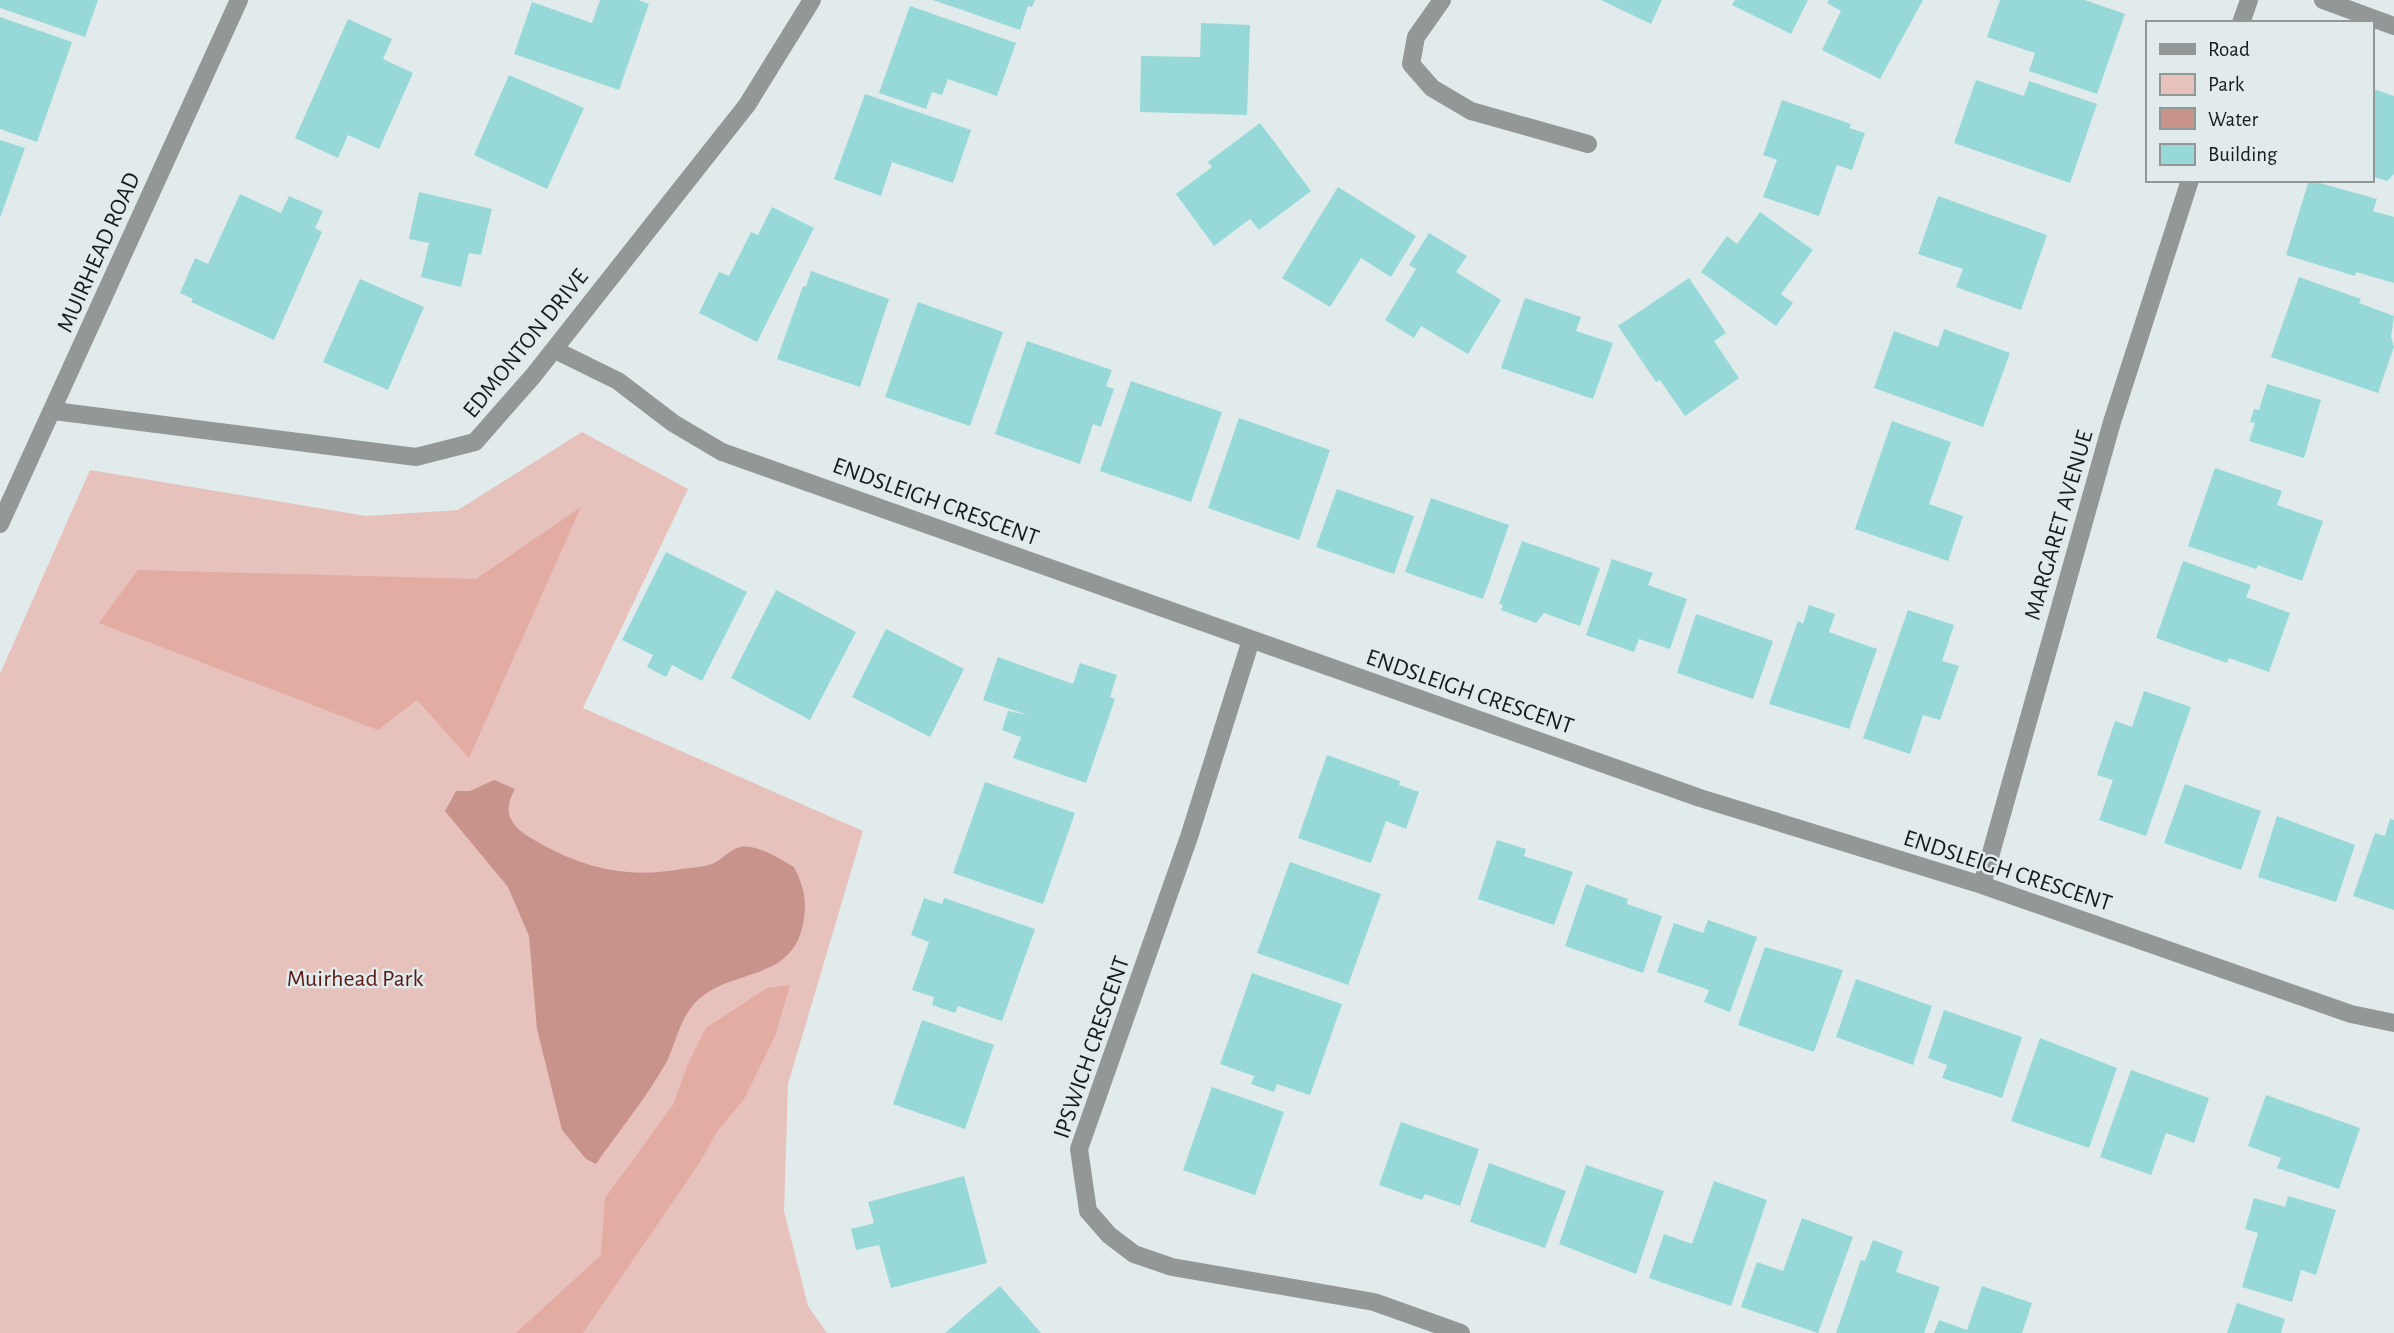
<svg xmlns="http://www.w3.org/2000/svg" width="2394" height="1333" viewBox="0 0 2394 1333" font-family="'Alegreya Sans',sans-serif">
<style>
.green{fill:#e7c1bb}
.forest{fill:#e2aca3}
.water{fill:#c8938b}
.building{fill:#97d8d9}
.lines{fill:none;stroke-linecap:round;stroke-linejoin:round}
.minor{stroke:#939797;stroke-width:18}
.labels{text-anchor:middle;stroke-width:5;stroke-linejoin:round;paint-order:stroke}
.street-label{font-size:24px;fill:#181b1b;stroke:#e2ebeb}
.park-label{font-size:24px;fill:#5a1a15;stroke:#e2ebeb}
</style>
<rect width="100%" height="100%" fill="#e2ebeb"/>
<!-- green -->
<path class="green" d="M582,432l106,57 -105,219 280,123 -75,253 -4,127 24,95 19,27h-827v-659l90,-204 276,46 92,-6z"/>
<!-- forest -->
<path class="forest" d="M581,507l-112,251 -52,-58 -39,30 -279,-107 39,-53 338,9z
M790,985l-15,51 -31,63 -27,33 -19,33 -115,168h-67l85,-78 4,-57 68,-93 15,-41 18,-36 61,-40z"/>
<!-- water -->
<path class="water" d="M494,780l21,9c-12,21 -7,35 14,48 48,29 95,43 152,32 10,-1 22,-2 31,-5 10,-4 18,-15 28,-17 17,-3 40,12 54,20 9,18 13,32 10,51 -9,70 -81,46 -114,91 -12,17 -15,36 -24,54 -20,35 -47,68 -70,101l-10,-5 -24,-29 -25,-101 -8,-93 -21,-49 -63,-76 11,-20h14z"/>
<!-- building -->
<path class="building" d="M0,0h98l-13,37 -85,-29z
M600,0h38l11,4 -30,86 -105,-36 18,-52 60,21z
M933,0h102l-3,7 -4,-1 -8,24z
M1601,0h61l-11,24z
M1735,0h73l-17,34 -59,-29z
M1829,0h94l-43,79 -58,-29 19,-39 -14,-8z
M2000,0h85l40,14 -28,80 -68,-23 6,-18 -48,-16z
M910,6l106,37 -19,53 -49,-17 -6,16 -10,-3 -6,17 -47,-16z
M0,17l72,25 -35,100 -37,-13z
M348,19l44,20 -9,20 30,14 -34,76 -31,-14 -10,23 -43,-20z
M1201,23l49,2 -3,90 -107,-3 1,-56 59,1z
M509,75l75,33 -37,81 -73,-34z
M1976,80l48,16 5,-15 68,23 -27,79 -116,-40z
M2371,88l23,8v78l-7,7 -16,-5z
M865,94l106,36 -18,53 -61,-21 -11,34 -47,-17z
M1782,100l69,24 -2,4 16,5 -13,37 -15,-5 -18,51 -56,-19 14,-37 -14,-5z
M1260,123l51,68 -52,39 -9,-11 -36,27 -38,-52 36,-27 -4,-5z
M0,140l25,8 -25,70z
M2309,180l68,19 -4,12 21,6v66l-38,-11 -1,4 -69,-21z
M1338,187l78,49 -25,41 -30,-19 -31,49 -48,-29z
M419,192l73,17 -11,46 -12,-2 -8,34 -40,-10 8,-34 -20,-4z
M240,194l41,19 8,-17 34,15 -8,17 7,4 -48,108 -83,-38 2,-3 -13,-6 15,-35 13,6z
M1938,196l109,39 -26,75 -65,-23 7,-18 -45,-15z
M772,207l42,21 -57,114 -58,-29 20,-41 10,4 22,-44 7,3z
M1760,212l53,38 -32,44 12,9 -17,23 -75,-54 26,-36 10,8z
M1429,233l38,23 -11,16 45,28 -33,54 -47,-28 -7,12 -29,-18 31,-51 -7,-4z
M811,271l78,28 -29,88 -83,-28 26,-73 3,1z
M2299,277l62,22 -2,4 35,13 -3,21 3,10 -16,46 -107,-36z
M1689,278l37,55 -12,8 25,37 -54,38 -25,-36 -4,2 -38,-56z
M360,279l64,28 -36,83 -65,-28z
M1525,298l56,19 -5,14 37,12 -20,56 -92,-31z
M918,302l85,30 -33,94 -85,-29z
M1944,329l66,24 -27,74 -109,-39 20,-57 44,16z
M1027,341l85,29 -6,16 8,3 -13,38 -8,-3 -13,40 -85,-30z
M1131,381l91,31 -31,90 -91,-31z
M2267,384l54,16 -17,58 -55,-17 6,-18 -5,-1 4,-13 5,1z
M1239,418l91,32 -31,90 -91,-32z
M1892,421l59,21 -22,62 34,12 -15,45 -93,-32z
M2215,468l67,23 -5,14 46,16 -21,60 -44,-16 -2,4 -68,-23z
M1337,489l77,27 -20,58 -78,-27z
M1431,498l78,27 -26,74 -78,-27z
M1522,541l78,27 -20,58 -36,-13 -8,10 -35,-13 2,-5 -4,-1z
M666,552l81,40 -45,89 -30,-16 -6,12 -19,-10 6,-12 -31,-15z
M1612,559l41,14 -5,12 39,14 -17,50 -31,-10 -5,13 -48,-17z
M2183,561l68,24 -5,12 44,16 -21,59 -40,-14 -2,5 -71,-25z
M776,590l80,42 -46,88 -79,-42z
M1809,605l26,9 -6,18 48,17 -28,80 -80,-25 29,-83 5,3z
M1908,610l46,15 -12,36 17,5 -19,54 -17,-5 -13,39 -47,-16z
M1696,614l77,27 -20,58 -76,-26z
M886,629l78,40 -34,68 -78,-40z
M998,657l75,27 7,-21 37,12 -7,22 5,2 -29,84 -73,-25 8,-21 -19,-7 6,-19 20,4 -45,-15z
M2144,691l47,16 -45,129 -47,-16 14,-40 -16,-5 18,-54 17,6z
M1327,755l73,26 -1,4 20,7 -13,37 -20,-8 -15,42 -73,-25z
M985,782l90,31 -32,91 -90,-31z
M2185,784l76,27 -20,59 -77,-27z
M2277,816l78,29 -19,57 -78,-25z
M2390,819l4,1v90l-41,-14 22,-63 10,3z
M1497,840l29,9 -2,7 49,16 -19,53 -76,-26z
M1290,862l91,32 -33,91 -91,-32z
M1586,884l42,15 -1,5 35,12 -19,57 -78,-27z
M924,898l18,6 2,-6 91,31 -33,92 -44,-15 -3,7 -23,-8 2,-8 -22,-7 17,-48 -18,-7z
M1708,920l49,17 -27,75 -26,-10 5,-12 -52,-18 17,-49 29,10z
M1765,947l78,23 -29,82 -76,-27z
M1252,973l90,31 -32,91 -33,-11 -3,8 -23,-8 3,-8 -34,-12z
M1856,979l76,27 -19,59 -77,-28z
M1944,1010l78,27 -20,61 -60,-20 5,-13 -19,-7z
M922,1020l72,25 -29,84 -72,-25z
M2040,1038l77,30 -28,80 -78,-27z
M2131,1070l78,28 -15,45 -28,-10 -15,42 -51,-18z
M1212,1087l72,25 -29,83 -72,-25z
M2266,1095l94,33 -21,61 -62,-21 4,-10 -33,-12z
M1401,1122l78,27 -19,57 -35,-12 -3,6 -43,-15z
M1489,1163l77,28 -21,57 -75,-26z
M1586,1165l78,26 -28,83 -77,-30z
M964,1176l23,87 -96,25 -12,-43 -23,5 -5,-21 23,-6 -6,-21z
M1714,1181l53,19 -36,106 -82,-28 15,-44 28,10z
M2288,1196l48,14 -20,65 -15,-5 -9,32 -50,-15 16,-54 -13,-4 9,-31 31,9z
M1802,1218l51,19 -35,96 -77,-26 16,-45 26,9z
M1873,1240l30,11 -7,21 44,15 -16,46h-88l25,-73 4,1z
M1000,1286l41,47h-96l23,-20z
M1982,1286l50,17 -10,30h-88l5,-13 28,10z
M2237,1303l48,16 -4,14h-54z"/>
<g class="lines">
<!-- minor -->
<path class="minor" d="M1442,0l-26,37 -5,27 21,24 39,23 117,33
M2323,0l71,26
M2241,23l8,-23
M555,350l63,31 55,42 49,29 978,346 282,87 369,129 43,9
M54,411l362,46 59,-15 58,-66 214,-271 65,-105
M0,524l239,-524
M1251,640l-62,197 -110,312 9,62 21,24 25,19 38,13 202,35 87,31
M1982,885l130,-463 78,-242"/>
</g>
<g class="labels">
<!-- street labels -->
<g class="street-label">
<text transform="translate(98 252) rotate(-66)" y="8">MUIRHEAD ROAD</text>
<text transform="translate(525 343) rotate(-51)" y="8">EDMONTON DRIVE</text>
<text transform="translate(936 501) rotate(20)" y="8">ENDSLEIGH CRESCENT</text>
<text transform="translate(2058 525) rotate(-74)" y="8">MARGARET AVENUE</text>
<text transform="translate(1470 691) rotate(19)" y="8">ENDSLEIGH CRESCENT</text>
<text transform="translate(2008 870) rotate(18)" y="8">ENDSLEIGH CRESCENT</text>
<text transform="translate(1091 1047) rotate(-71)" y="8">IPSWICH CRESCENT</text>
</g>
<!-- park labels -->
<g class="park-label">
<text x="355" y="986">Muirhead Park</text>
</g>
</g>
<!-- legend -->
<rect x="2146" y="21" width="228" height="161" fill="#e2ebeb" stroke="#919898" stroke-width="2"/>
<rect x="2160" y="44" width="35" height="10" fill="#939797" stroke="#919898" stroke-width="2"/>
<text x="2208" y="56" font-size="21" fill="#181b1b">Road</text>
<rect x="2160" y="74" width="35" height="21" fill="#e7c1bb" stroke="#919898" stroke-width="2"/>
<text x="2208" y="91" font-size="21" fill="#181b1b">Park</text>
<rect x="2160" y="108" width="35" height="21" fill="#c8938b" stroke="#919898" stroke-width="2"/>
<text x="2208" y="126" font-size="21" fill="#181b1b">Water</text>
<rect x="2160" y="144" width="35" height="21" fill="#97d8d9" stroke="#919898" stroke-width="2"/>
<text x="2208" y="161" font-size="21" fill="#181b1b">Building</text>
</svg>
